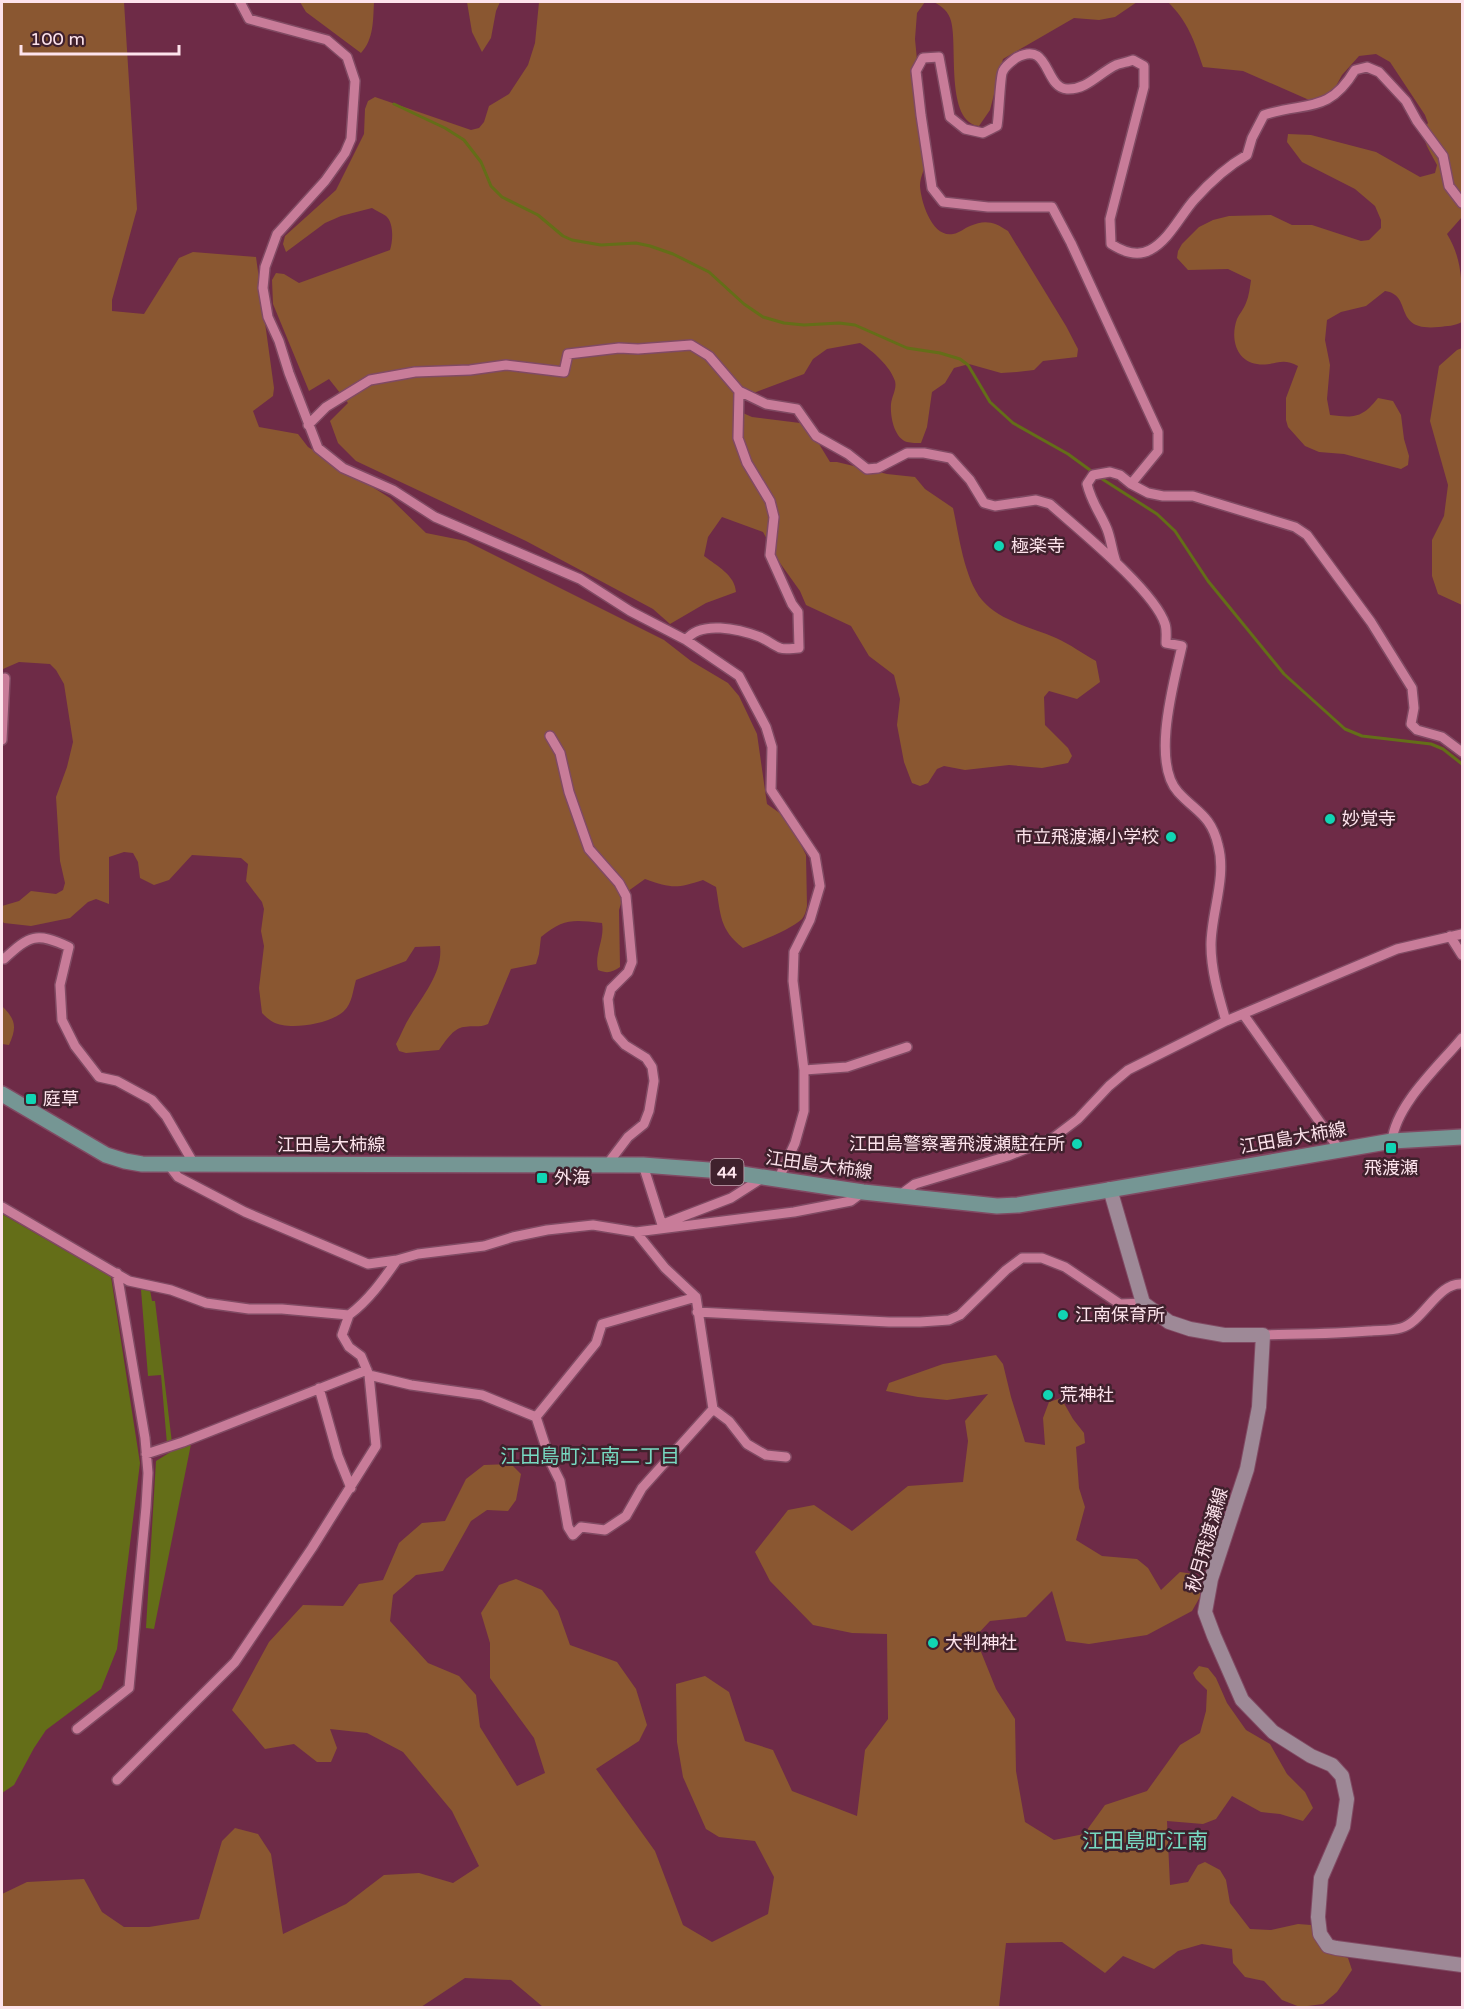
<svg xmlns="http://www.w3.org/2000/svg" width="1464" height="2009" viewBox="0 0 1464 2009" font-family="'Varela Round','Noto Sans JP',sans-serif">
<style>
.green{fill:#8a5731}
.water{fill:#646e18}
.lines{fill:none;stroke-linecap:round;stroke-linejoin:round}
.stream{stroke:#646e18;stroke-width:3}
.minor-casing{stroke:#804a63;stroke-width:12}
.secondary-casing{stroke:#804a63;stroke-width:16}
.primary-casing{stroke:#804a63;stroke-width:18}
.minor{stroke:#c87c99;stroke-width:9}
.secondary{stroke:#9e8997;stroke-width:14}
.primary{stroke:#759694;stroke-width:15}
.poi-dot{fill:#11d5b4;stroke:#40212d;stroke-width:2}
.labels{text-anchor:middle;stroke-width:5;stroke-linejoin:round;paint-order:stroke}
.shield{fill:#40212d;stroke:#c4a9b3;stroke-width:1.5}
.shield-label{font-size:16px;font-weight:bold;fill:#fde3ec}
.poi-label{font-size:18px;fill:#fde3ec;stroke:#40212d;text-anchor:start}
.street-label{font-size:18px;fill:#fde3ec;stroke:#40212d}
.neighbourhood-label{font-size:20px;fill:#77d9c1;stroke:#40212d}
.quarter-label{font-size:21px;fill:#77d9c1;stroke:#40212d}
</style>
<rect width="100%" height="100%" fill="#6e2b47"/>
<!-- green -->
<path class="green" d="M2,2h122l13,207 -25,91v11l32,3 35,-56 14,-6 63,5 18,131 -1,8 -20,15 6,16 39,7 10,13 82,51 36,35 40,8 198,99 27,21 37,22 11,13 18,38 10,70 21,15 18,36 1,51c-1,5 -2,9 -5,13 -10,10 -45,24 -59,29 -24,-19 -22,-33 -27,-61l-13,-7c-27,9 -32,8 -58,-1l-21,15 -5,16 1,57c-8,5 -12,7 -22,3 -4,-16 7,-31 4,-47 -29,-3 -38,-5 -61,14l-2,17 -3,10 -25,5 -23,55c-9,4 -15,1 -24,3 -11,1 -19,15 -25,23l-33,3 -7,-2 -3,-7c5,-9 9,-20 15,-29 13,-21 32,-43 29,-69l-25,1 -9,14 -50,19c-3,10 -4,24 -12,31 -14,13 -55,20 -71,11 -4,-2 -8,-6 -11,-9l-3,-25 5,-42 -3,-15 3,-22 -2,-7 -16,-21 2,-17 -7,-6 -49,-3 -23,25 -15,5 -14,-7 -2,-16 -5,-9 -9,-1 -15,5v47l-13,-5 -8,3 -18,16 -39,8 -27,-3 -2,-2v-15l17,-5 12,-10 25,3 7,-4 2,-7 -5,-22 -4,-64 11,-30 6,-25 -9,-58 -8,-14 -6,-6 -31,-2 -16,7 -1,6z
M300,2h74c-1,18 0,37 -13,51l-55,-41z
M467,2h33l-4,9 -5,27 -9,14 -10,-20z
M539,2h386l-8,11 -2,26 11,116c1,12 -6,20 -6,31 1,16 12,52 33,48 7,-1 11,-6 17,-8 15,-7 25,-4 38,5l58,95 12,23 -1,8 -34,4 -9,9 -17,2 -16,1 -32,-9 -15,4 -9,15 -13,9 -5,35 -6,16c-4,0 -10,0 -14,-1 -13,-4 -17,-26 -16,-38 1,-8 6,-15 4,-23 -5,-15 -22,-30 -35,-38l-33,6 -14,10 -9,15 -61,23 -7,13 16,7 48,6 13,11 17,28h7l50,12 28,3 10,12 28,19c6,27 11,70 29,92 19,22 50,27 74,38 14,6 27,16 40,23l4,21 -23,17 -28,-8 -5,6 1,28 23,23 4,8 -4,7 -26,5 -33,-3 -44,5 -21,-4 -7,3 -9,14 -8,3 -8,-3 -8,-21 -7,-37 3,-26 -6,-24 -25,-19 -18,-30 -45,-21 -6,-14 -20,-28 -17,-31 -41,-15 -14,20 -4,19c13,10 31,19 32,36l-30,11 -36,21 -17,-15 -127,-68 -170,-80 -18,-18 -8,-22 18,-18 -19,-24 -20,12 -36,-87 -1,-24 4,-7 8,1 15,9 91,-33c3,-9 4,-27 -4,-34 -4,-3 -10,-5 -14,-8l-31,8 -16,7 -39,29 -3,-8 2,-8 51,-46 28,-56 1,-25 3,-8 7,-4 96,33 8,-2 5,-6 5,-16 20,-12 19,-29 7,-22z
M933,2h204l-22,15 -16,3 -25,-2 -71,41 -13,51 -11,16c-34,-4 -21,-80 -28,-105 -2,-9 -10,-16 -18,-19z
M1168,2h294v215l-15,17c17,27 15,56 15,88 -7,4 -15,4 -23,5 -48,5 -25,-32 -54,-36l-19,15 -25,6 -14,8 -2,20 5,25 -3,34 3,16c25,3 32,3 48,-17l15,3 8,14 3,24 5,17 -1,9 -7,4 -57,-15 -25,-2 -14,-6 -17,-19 -2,-7v-22l12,-32c-17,-10 -25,1 -41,-2 -21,-3 -27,-26 -20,-45 2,-5 7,-10 9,-16 3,-7 4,-16 5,-23l-23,-11 -40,1 -11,-12 1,-7 4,-7 17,-17 14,-7 16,-4 42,-1 21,10h20l49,16 8,-1 12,-12v-8l-6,-14 -20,-17 -53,-27 -15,-20 1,-8 23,1 65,17 44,25 15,-4 2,-8c-6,-13 -20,-29 -9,-42l-3,-8 -35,-53 -14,-8 -17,2 -17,19 -12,22 -14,6 -73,-32 -40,-4c-9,-27 -15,-45 -35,-65z
M1462,348v257l-24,-11 -6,-18v-36l12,-24 4,-31 -18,-64 9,-55 18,-16z
M2,1006c14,14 15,21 7,39l-7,-1z
M996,1355l7,9 8,33 14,45 20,3 -2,-27 6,-16 12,-4 12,21 11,14 1,10 -9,4 3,41 6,19 -9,33 26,16 35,3 11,9 13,22 19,-18 14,2 6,10v13l-8,14 -45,24 -58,9 -23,-3 -14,-50 -26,26 -36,4 -15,16 21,52 19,30 1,52 9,51 29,18 30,-6 21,-29 42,-14 33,-46 20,-12 6,-22 1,-21 -11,-11 -3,-6 6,-7 9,2 8,10 11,25 19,27 24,14 17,30 18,18 8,16 -10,13 -23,-7 -19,-2 -29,-16 -16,23 -13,5 -36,-3 3,64 18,-3 10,-17 7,-3 15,8 6,10 4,23 20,26 21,1 27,-6 13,1c8,19 17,27 37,33l4,12 -15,22 -14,12 -23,3 -18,-7 -18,-19 -19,-4 -12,-14 -1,-14 -30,-5 -24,7 -24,18 -31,-13 -18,17 -43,-31 -56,1 -7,64h-456l-32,-27 -46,-2 -44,29 -419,1v-114l25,-12 57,-3 18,33 22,15h25l50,-8 23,-78 13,-13 23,6 13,20 12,80 63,-30 38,-29 35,-2 34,10 26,-17 -27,-55 -49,-59 -36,-19 -37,-4 7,19 -6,14h-14l-23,-18 -29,5 -33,-39 37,-68 34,-37 40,1 16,-22 24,-4 16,-37 23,-20 23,-2 21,-42 18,-14 27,-1 10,10 -5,26 -8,11 -21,-1 -16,11 -28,50 -27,4 -23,20 -3,26 38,42 31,13 17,19 4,32 37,59 28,-13 -11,-35 -44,-60v-35l-9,-30 18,-28 17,-6 26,11 16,21 12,34 47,17 19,27 11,36 -8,16 -43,28 59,82 28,74 29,17 56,-28 6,-37 -19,-36 -36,-4 -13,-8 -23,-52 -6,-35 -1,-58 29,-8 24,16 16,49 28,9 19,41 65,25 8,-66 23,-31 -1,-85 -35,-1 -39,-8 -43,-44 -15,-29 33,-42 26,-5 38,26 56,-45 55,-4 5,-41 -3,-20 23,-27 -41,6 -29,-3 -32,-6 3,-8 54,-19z"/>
<!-- water -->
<path class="water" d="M2,1214l109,63 29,186 -23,186 -16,40 -55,41 -12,18 -20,37 -12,8z
M141,1290h9l2,11h3l17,142 -5,1 -6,-69 -13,1z
M191,1444l-37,185 -8,-1 10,-167 26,-16z"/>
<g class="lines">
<!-- stream -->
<path class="stream" d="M394,104l51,24 19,12 17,22 10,24 11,11 36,18 25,21 9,4 29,5 35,-2 14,3 23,8 36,18 35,32 19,13 21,6 20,2 35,-2 16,2 52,23 33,5 20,6 8,6 22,37 23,21 55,31 26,19
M1099,477l58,37 18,17 33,50 76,93 61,55 17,7 69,8 12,5 19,15"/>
<defs>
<path id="minor" d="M240,2l9,17 78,21 20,17 8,24 -4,58 -6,14 -20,28 -48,53 -12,33 -2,21 5,29 11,24 10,32 29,75 25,20 50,22 42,27 145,62 50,32 56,29 53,36 27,51 6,20 -1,43 44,66 5,30 -10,34 -16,32 -1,29 11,89v41l-9,32 -17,37
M308,425l18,-18 44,-27 45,-8 55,-2 36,-5 58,7 4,-18 51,-6 19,1 53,-4 18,11 30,35 27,13 31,5 19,27 32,18 19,15 11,-1 29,-15h17l26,5 20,22 14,23 11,3 41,-6 14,4c29,26 104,86 115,120 2,6 1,13 1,19l16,3c-8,36 -31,116 -4,146 18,20 33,23 40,53 9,32 -7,68 -7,100 0,26 8,52 15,76
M1131,484l27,-33v-19l-87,-189 -19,-36h-64l-45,-5 -11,-14 -11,-73 -5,-44 7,-13 16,-1 11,60 15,12 18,4 14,-7c2,-9 3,-51 6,-55 2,-5 9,-10 13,-13 34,-19 28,30 51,31 20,1 32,-16 49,-24 5,-2 12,-3 17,-5l11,6v21l-34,132 1,25c11,7 26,13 39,6 19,-10 30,-34 44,-50 16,-18 32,-33 53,-45l5,-17 12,-23c41,-14 64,0 91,-45l12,-3 12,5 27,29 11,20 26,35 6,30 13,17
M1116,562c-4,-11 -5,-23 -9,-33 -7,-17 -15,-25 -20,-45l6,-9 17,-3 10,3 11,9 17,9 15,3h30l102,31 12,8 64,87 41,66 2,20 -3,16 6,6 25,7 20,15
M686,640c14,-20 53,-11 74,-3 7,3 13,8 20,11 6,2 13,0 19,0l-1,-36 -6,-8 -22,-49 4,-38 -4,-16 -23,-38 -9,-25 1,-47
M550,736l10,17 9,39 20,57 30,34 7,13 6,66 -4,10 -17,17 -3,10 2,17 7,20 8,9 21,13 6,9 2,14 -5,30 -5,13 -16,13 -22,29
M2,740l3,-62
M1450,936l12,19
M2,958l2,1c26,-24 32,-27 65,-12l-9,38 2,35 13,26 24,31 18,4 35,19 14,16 28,48
M1243,1014l96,135
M804,1070l43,-3 60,-20
M1392,1141c4,-37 47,-75 70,-103
M168,1164l10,13 67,35 123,52 29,-4 21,-6 66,-8 29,-9 34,-7 46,-5 43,7 158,-20 57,-11 12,-9
M643,1165l20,63
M900,1195l15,-11 93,-28 45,-18 25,-19 31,-33 19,-16 98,-49 171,-72 65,-15
M2,1207l127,74 42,9 35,13 43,6h33l67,6 -7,20 7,12 12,9 8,19 7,71 -64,102 -77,114 -118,118
M663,1224l68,-26 33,-21
M697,1312l192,10h31l29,-2 11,-5 46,-45 16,-12h20l23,9 55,37 23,-1
M349,1315c20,-15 34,-35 48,-55
M1263,1335c35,-1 70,-1 106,-4 10,-1 22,0 32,-3 22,-6 37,-46 61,-44
M369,1375l42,10 71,10 54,22 15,46 9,18 8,46 5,8 8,-8 24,3 21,-14 16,-28 71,-79 -17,-112 -31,-29 -29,-36
M319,1388l19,68 13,32
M713,1409l16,12 18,23 19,11 20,2
M536,1417l60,-74 6,-19 94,-27
M146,1454l37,-12 184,-72
M77,1729l52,-41 17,-181 2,-34 -3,-35 -28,-165"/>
<path id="secondary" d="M1110,1189l33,114 26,19 21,7 34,6h39l-4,72 -12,62 -36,110 -6,33 9,24 28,64 31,32 38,24 21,9 10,11 5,23 -4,28 -22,51 -3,39 2,17 8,12 8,2 126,17"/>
<path id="primary" d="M2,1094l104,61 19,6 17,3 501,1 79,6 141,21 134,14 21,-1 79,-13 295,-51 70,-4"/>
</defs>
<!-- minor casing -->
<use href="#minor" class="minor-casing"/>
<!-- secondary casing -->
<use href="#secondary" class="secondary-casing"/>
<!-- primary casing -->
<use href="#primary" class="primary-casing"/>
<!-- minor -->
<use href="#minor" class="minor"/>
<!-- secondary -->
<use href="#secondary" class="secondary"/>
<!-- primary -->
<use href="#primary" class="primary"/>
</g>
<!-- markers -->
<g class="poi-dot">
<circle cx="999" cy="546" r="6"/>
<circle cx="1330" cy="819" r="6"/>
<circle cx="1171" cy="837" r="6"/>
<rect x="25" y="1093" width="12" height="12" rx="3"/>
<circle cx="1077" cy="1144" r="6"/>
<rect x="1385" y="1142" width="12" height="12" rx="3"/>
<rect x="536" y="1172" width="12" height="12" rx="3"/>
<circle cx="1063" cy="1315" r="6"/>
<circle cx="1048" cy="1395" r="6"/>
<circle cx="933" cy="1643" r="6"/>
</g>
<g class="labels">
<!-- shield labels -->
<rect class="shield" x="710.5" y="1159" width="33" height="26" rx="4.5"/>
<g class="shield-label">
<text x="727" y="1178">44</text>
</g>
<!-- poi labels -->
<g class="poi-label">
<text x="1011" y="552">極楽寺</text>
<text x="1342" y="825">妙覚寺</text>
<text x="1159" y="843" text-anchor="end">市立飛渡瀬小学校</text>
<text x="43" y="1105">庭草</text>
<text x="1065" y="1150" text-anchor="end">江田島警察署飛渡瀬駐在所</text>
<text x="1391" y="1174" text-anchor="middle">飛渡瀬</text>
<text x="554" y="1184">外海</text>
<text x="1075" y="1321">江南保育所</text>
<text x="1060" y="1401">荒神社</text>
<text x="945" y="1649">大判神社</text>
</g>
<!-- street labels -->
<g class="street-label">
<text transform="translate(1293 1138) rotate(-10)" y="6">江田島大柿線</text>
<text x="331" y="1151">江田島大柿線</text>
<text transform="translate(819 1165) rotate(8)" y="6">江田島大柿線</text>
<text transform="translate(1207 1540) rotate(-74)" y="6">秋月飛渡瀬線</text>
</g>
<!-- neighbourhood labels -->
<g class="neighbourhood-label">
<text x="590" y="1463">江田島町江南二丁目</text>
</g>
<!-- quarter labels -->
<g class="quarter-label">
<text x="1145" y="1848">江田島町江南</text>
</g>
</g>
<!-- border -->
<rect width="1464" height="2009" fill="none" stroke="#fde3ec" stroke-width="6"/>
<!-- scale -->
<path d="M21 45v9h158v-9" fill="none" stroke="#fde3ec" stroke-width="3"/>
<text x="30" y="45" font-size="18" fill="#fde3ec" stroke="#40212d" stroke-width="4.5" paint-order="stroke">100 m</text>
</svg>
